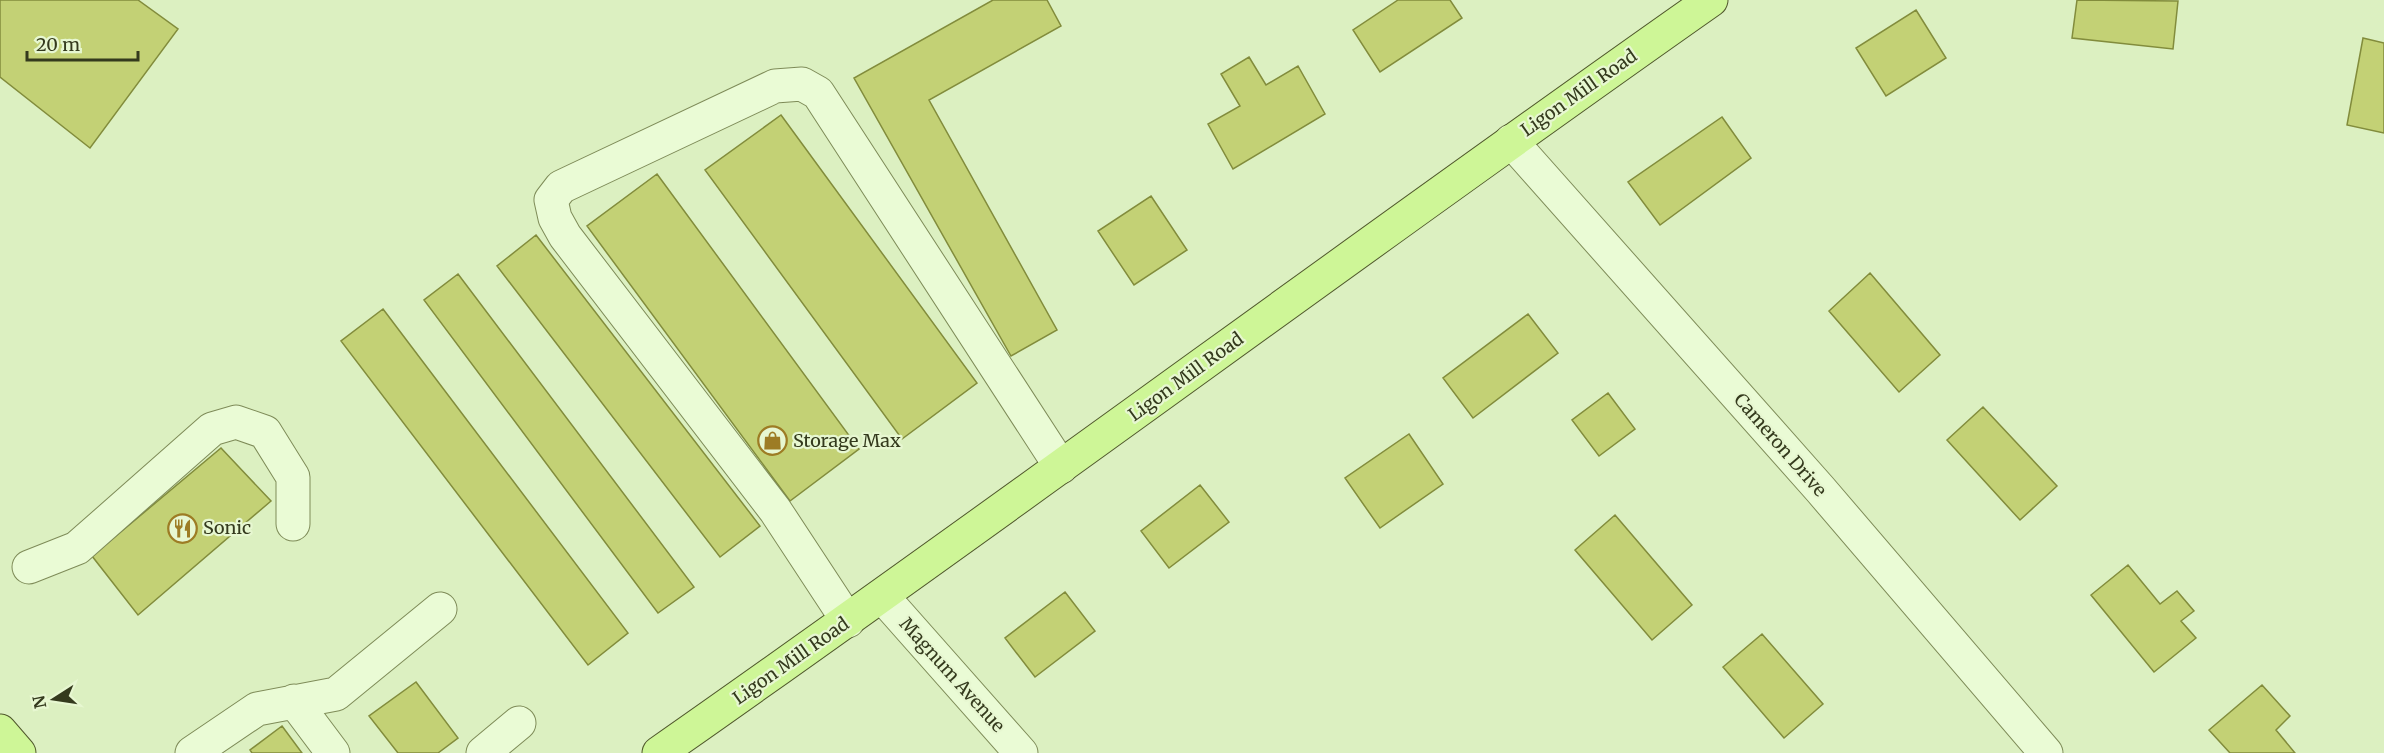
<svg xmlns="http://www.w3.org/2000/svg" width="2384" height="753" viewBox="0 0 2384 753" font-family="Merriweather,serif">
<style>
.building{fill:#c3d175;stroke:#828c3c;stroke-width:1.5}
.lines{fill:none;stroke-linecap:round;stroke-linejoin:round}
.minor-casing{stroke:#7e8b58;stroke-width:35}
.major-casing{stroke:#50582c;stroke-width:35}
.minor{stroke:#eafbd5;stroke-width:33}
.major{stroke:#cef697;stroke-width:33}
.labels{text-anchor:middle;stroke-width:4.5;stroke-linejoin:round;paint-order:stroke}
.street-label{font-size:18px;fill:#343a1d;stroke:#e7f7d1}
.poi-label{font-size:18px;fill:#343a1d;stroke:#e7f7d1;text-anchor:start}
</style>
<rect width="100%" height="100%" fill="#dcf0c1"/>
<!-- building -->
<path class="building" d="M0,0h138l40,29 -88,119 -90,-71z
M993,0h54l14,26 -132,74 128,230 -46,26 -157,-278z
M1398,0h52l12,18 -82,54 -27,-42z
M2077,0l101,1 -5,48 -101,-11z
M1916,10l30,48 -60,38 -30,-48z
M2363,38l21,5v90l-37,-8z
M1249,57l17,28 32,-19 27,48 -92,55 -25,-45 32,-18 -19,-32z
M781,115l196,268 -75,56 -197,-269z
M1722,117l29,41 -91,67 -32,-43z
M657,174l202,275 -69,52 -203,-275z
M1151,196l36,54 -53,35 -36,-54z
M536,235l224,291 -40,31 -223,-291z
M1870,273l70,82 -41,37 -70,-81z
M458,274l236,313 -36,26 -234,-313z
M383,309l245,324 -40,32 -247,-324z
M1528,314l30,39 -85,65 -30,-40z
M1608,393l27,36 -36,27 -27,-36z
M1983,407l74,79 -37,34 -73,-80z
M1409,434l34,50 -63,44 -35,-50z
M221,448l50,53 -133,114 -46,-59z
M1200,485l29,37 -60,46 -28,-37z
M1615,515l77,90 -40,35 -77,-90z
M2128,565l32,39 17,-13 17,20 -13,10 15,17 -42,34 -63,-77z
M1065,592l30,39 -60,46 -30,-39z
M1762,634l61,70 -39,34 -61,-71z
M416,682l42,56 -20,15h-40l-29,-37z
M2262,685l28,31 -14,14 19,23h-65l-21,-23z
M282,726l20,27h-50l-2,-3z"/>
<g class="lines">
<defs>
<path id="minor" d="M1511,141l309,348 226,264
M29,567l48,-19 135,-119 24,-7 29,10 28,45v47
M882,596l139,157
M848,621l-73,-111 -210,-274 -10,-18 -4,-18 10,-13 214,-101 27,-2 16,9 243,374
M294,701l39,52
M192,753l65,-44 79,-15 104,-85
M483,753l36,-30"/>
<path id="major" d="M0,731l19,22
M659,753c353,-247 699,-505 1052,-753"/>
</defs>
<!-- minor casing -->
<use href="#minor" class="minor-casing"/>
<!-- major casing -->
<use href="#major" class="major-casing"/>
<!-- minor -->
<use href="#minor" class="minor"/>
<!-- major -->
<use href="#major" class="major"/>
</g>
<!-- icons -->
<defs>
<symbol id="shop-ring" viewBox="-11 -11 22 22"><circle r="9.5" fill="#e7f7d1" stroke="#9d7c24" stroke-width="1.5"/><path d="M-5-2.5h2.3a2.7 3.5 0 0 1 5.4 0H5L5.5 6h-11ZM-1.5-2.5h3a1.5 2.3 0 0 0-3 0Z" fill="#9d7c24"/></symbol>
<symbol id="restaurant-ring" viewBox="-11 -11 22 22"><circle r="9.5" fill="#e7f7d1" stroke="#9d7c24" stroke-width="1.5"/><path d="M-5-6h1v4h1v-4h1v4h1v-4h1v5L-1.5 .5V6h-2V.5L-5-1ZM5-6V6H3V1.5H1.5Q1.5-4 5-6Z" fill="#9d7c24"/></symbol>
</defs>
<g fill-rule="evenodd">
<use href="#shop-ring" x="756" y="424" width="33" height="33"/>
<use href="#restaurant-ring" x="166" y="512" width="33" height="33"/>
</g>
<g class="labels">
<!-- street labels -->
<g class="street-label">
<text transform="translate(1579 93) rotate(-35)" y="6">Ligon Mill Road</text>
<text transform="translate(1186 377) rotate(-36)" y="6">Ligon Mill Road</text>
<text transform="translate(1780 445) rotate(49)" y="6">Cameron Drive</text>
<text transform="translate(791 661) rotate(-35)" y="6">Ligon Mill Road</text>
<text transform="translate(952 675) rotate(48)" y="6">Magnum Avenue</text>
</g>
<!-- poi labels -->
<g class="poi-label">
<text x="793" y="447">Storage Max</text>
<text x="203" y="534">Sonic</text>
</g>
</g>
<!-- north arrow -->
<g transform="translate(54 699) rotate(258)" stroke="#e7f7d1" stroke-width="4.5" paint-order="stroke">
<path d="M0-4.5L10 22L0 15L-10 22Z" fill="#343a1d"/>
<text y="-9" font-size="16" font-weight="bold" text-anchor="middle" fill="#343a1d">N</text>
</g>
<!-- scale -->
<path d="M27 51v9h111v-9" fill="none" stroke="#343a1d" stroke-width="3"/>
<text x="36" y="51" font-size="18" fill="#343a1d" stroke="#e7f7d1" stroke-width="4.5" paint-order="stroke">20 m</text>
</svg>
